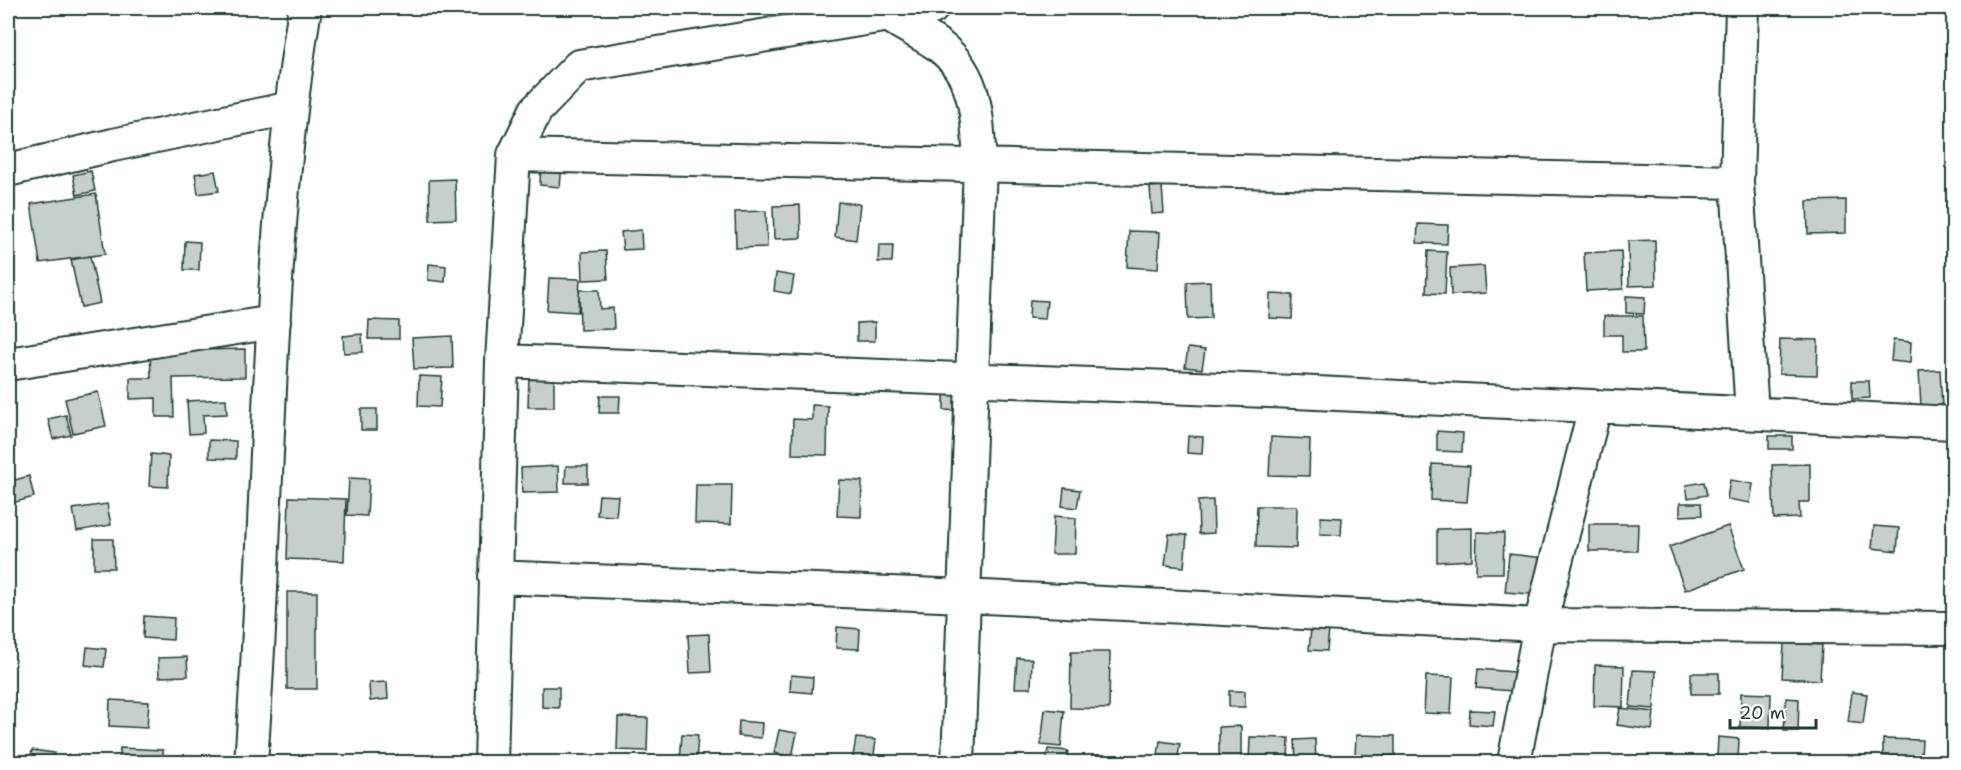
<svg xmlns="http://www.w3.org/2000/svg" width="1961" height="770" viewBox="0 0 1961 770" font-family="'Shantell Sans',sans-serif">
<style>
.building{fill:#c7cfcc;stroke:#1f3d34;stroke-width:1.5}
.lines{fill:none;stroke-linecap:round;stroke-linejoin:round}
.minor-casing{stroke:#1f3d34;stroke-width:36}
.minor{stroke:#fff;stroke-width:32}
</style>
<rect width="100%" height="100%" fill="#fff"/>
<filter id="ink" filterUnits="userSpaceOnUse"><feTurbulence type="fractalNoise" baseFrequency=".0167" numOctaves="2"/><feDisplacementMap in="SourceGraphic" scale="12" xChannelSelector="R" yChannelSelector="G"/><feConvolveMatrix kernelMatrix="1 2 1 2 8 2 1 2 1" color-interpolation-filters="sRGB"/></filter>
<g filter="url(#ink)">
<!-- building -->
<path class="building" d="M541,163l21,2 -2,22 -20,-2z
M91,171l4,20 -18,4 -4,-20z
M215,171l4,20 -21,3 -3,-20z
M455,179l1,40 -26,1 -1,-40z
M1162,186l2,27 -12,1 -2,-27z
M96,194l9,60 -65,9 -9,-59z
M1846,200v33l-38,1 -1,-33z
M838,202l22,2 -4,36 -21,-3z
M800,205l1,33 -27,1 -1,-33z
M766,211l1,36 -31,1 -1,-36z
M1418,224l30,1 -1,19 -30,-1z
M641,230l1,19 -19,1 -2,-18z
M1129,231l31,1 -2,37 -31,-2z
M1655,240l1,45 -27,1 -1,-45z
M185,241l15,1 -1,28h-15z
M879,245h14l-1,17h-14z
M606,251l2,28 -25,1 -1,-28z
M1428,251l19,1 -2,42 -19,-1z
M1621,251l2,38 -37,2 -2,-38z
M90,256l10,47 -19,4 -10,-47z
M429,264l17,2 -1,16 -17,-2z
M1484,266l2,27 -35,2 -1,-27z
M776,273l18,3 -3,18 -17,-3z
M549,278l31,1 -2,33 -31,-2z
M1210,281l1,37 -23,1 -1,-37z
M579,290h20l1,19 13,-1 1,21 -34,1z
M1270,294l23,1 -1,24 -23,-1z
M1626,296l19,1 -1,17 -18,-1z
M1030,300l17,1 -2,18 -16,-1z
M1604,316h39l1,36h-22v-17h-18z
M369,320l30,1v18h-31z
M875,322v19h-18v-18z
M362,334l1,18 -19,1 -1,-17z
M452,336l1,32 -39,1 -2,-31z
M1780,339l38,1 -1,35 -38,-1z
M1893,340l18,2 -1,21 -19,-2z
M1188,348l17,2 -3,19 -17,-2z
M245,349v28l-72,1 1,39h-18v-19l-26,1v-21h21l-1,-27z
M1940,370l2,36 -21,1 -2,-36z
M529,375h25v32h-26z
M419,376l23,1 -2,30 -22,-1z
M1852,381h17l1,17 -18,1z
M98,392l8,34 -33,7 -8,-34z
M944,393l19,1v17l-19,-1z
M600,396h20l-1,17h-20z
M226,399l1,15 -24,1 1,18 -15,1 -2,-33z
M812,405l16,1 -1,49 -35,-1 1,-35 19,1z
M361,409h16v21h-16z
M66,415l5,20 -18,4 -5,-20z
M1437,431l26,2 -1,19 -25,-1z
M1188,436l15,1 -1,17 -15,-1z
M1769,436h23v13h-23z
M1271,437l39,2 -1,37 -40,-1z
M209,440l27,1v18l-27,-1z
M151,454l18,2 -1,31 -19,-1z
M1432,464l38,2 -3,36 -36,-2z
M1810,464v38h-11l1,16 -26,1 -2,-54z
M558,466l1,26 -37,1 -1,-25z
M566,466h22v17h-23z
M29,476l5,21 -22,6 -4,-21z
M349,478l20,1 -2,37 -20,-1z
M839,480l23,1 -1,36 -24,-1z
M1730,480l23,4 -3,19 -23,-4z
M1704,482l3,13 -19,3 -2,-13z
M696,485h36l-1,39 -36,-1z
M1064,488l16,2 -3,18 -15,-2z
M599,495l19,1 -2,20 -19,-1z
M289,497l57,2 -2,62 -57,-2z
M1213,500l1,33 -15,1 -1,-33z
M1680,503h21l1,12 -22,1z
M107,504l4,21 -34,6 -4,-22z
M1257,506h40l-1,42 -40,-1z
M1054,516l22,2 -1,36h-23z
M1321,517l21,1 -1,17 -21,-1z
M1589,524h49l-1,27h-48z
M1728,526l16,43 -59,21 -16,-43z
M1874,526l25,2 -2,23 -25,-3z
M1472,528v32l-35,2v-33z
M1477,532l27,1 -1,40h-27z
M1169,534l18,1 -3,32 -19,-2z
M94,539h19l1,29h-20z
M1509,554l36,4 -4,37 -36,-3z
M287,592h30v97h-30z
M144,616l30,2 -1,22 -30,-2z
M837,627l23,2 -1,20 -23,-1z
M1311,628l18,1 -2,22 -18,-1z
M709,634l2,38 -21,1 -2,-38z
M1784,643l38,2 -2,35 -38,-2z
M87,647l19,2 -2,18 -19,-2z
M1071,652h39l-1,57 -39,-1z
M187,657l1,19 -29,1 -1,-19z
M1017,658l15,1 -1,29h-16z
M1595,665l29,1 -1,41 -29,-1z
M1478,669l36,3 -2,19 -36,-3z
M1633,670l23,1 -2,38 -24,-2z
M1691,673h28v21h-28z
M791,675l22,2 -1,16 -22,-2z
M1426,676l27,1 -2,37 -27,-1z
M387,682l1,17 -18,2 -1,-18z
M542,687h17v21l-17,-1z
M1229,691h16v16h-16z
M1852,692l15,2 -4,30 -15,-2z
M1741,693l30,1 -1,34 -30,-1z
M1786,698l13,1 -1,32h-14z
M110,700l39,2 -2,26 -38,-2z
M1620,708l34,4 -2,18 -35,-5z
M1045,709l19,2 -3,36 -20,-2z
M1470,710l25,1 -2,15 -24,-2z
M618,717l30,1 -1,33 -30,-1z
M739,721l23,2 -1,15 -23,-2z
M1241,726v36h-22v-35z
M779,730l18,3 -5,24 -18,-4z
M682,734l16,1 -2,27h-16z
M1356,735l39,1v20l-40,-1z
M1250,737l39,1 -1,24h-39z
M1718,737l21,2 -1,20 -21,-2z
M856,738l20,2 -3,22h-21z
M1315,739l1,23h-20l-1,-22z
M1883,739l39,1 -1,17 -38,-1z
M1160,741l20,3 -3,18h-20z
M120,748l43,2v12h-44z
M1048,749l20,2 -2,11h-20z
M32,750l22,3 -1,9h-23z"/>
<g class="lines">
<defs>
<path id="minor" d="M882,8c13,15 34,22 50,33 46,29 45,75 48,123l-22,598
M514,155l1223,27 5,-174
M8,170l105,-25 178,-37
M1737,182l15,231
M502,361l793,31 659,31
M8,364l266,-42
M495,577l470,19 575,29 414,3
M251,762c19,-251 14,-505 54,-754
M491,762l11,-401 12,-206 22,-45 43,-44 353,-58
M1514,762l26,-137 55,-218"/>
</defs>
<!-- minor casing -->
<use href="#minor" class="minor-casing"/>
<!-- minor -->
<use href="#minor" class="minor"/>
</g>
</g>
<!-- margin -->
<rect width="1961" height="770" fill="none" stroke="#fff" stroke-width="30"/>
<rect x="15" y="15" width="1931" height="740" fill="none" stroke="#1f3d34" stroke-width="2" filter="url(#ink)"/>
<!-- scale -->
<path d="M1730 719v9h86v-9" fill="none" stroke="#1f3d34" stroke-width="3"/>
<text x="1739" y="719" font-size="18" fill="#1f3d34" stroke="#ffffff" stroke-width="4.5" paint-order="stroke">20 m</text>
</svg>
